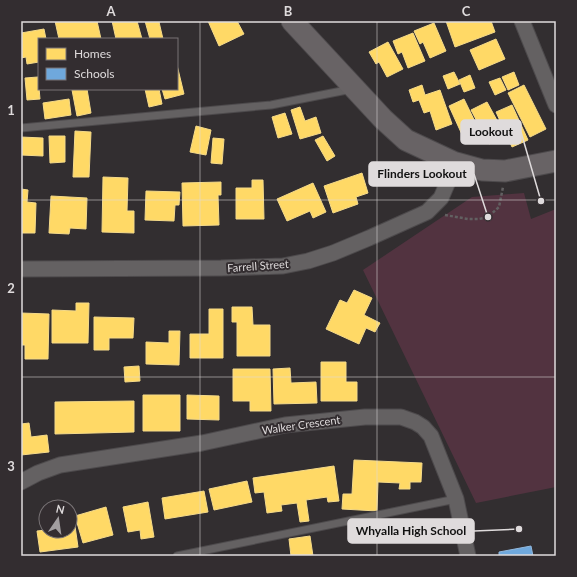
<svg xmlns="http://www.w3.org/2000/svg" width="577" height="577" viewBox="0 0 577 577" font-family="Lato,sans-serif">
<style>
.green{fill:#523340}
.homes{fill:#ffd966;stroke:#f5da89}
.schools{fill:#6fa8dc;stroke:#91b7dc}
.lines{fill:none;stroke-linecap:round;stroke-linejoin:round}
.lane-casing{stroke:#4d4a4c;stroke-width:9}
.street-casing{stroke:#4d4a4c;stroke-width:17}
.secondary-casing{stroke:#4d4a4c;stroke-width:23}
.path{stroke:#626061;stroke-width:2.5;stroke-dasharray:3 2;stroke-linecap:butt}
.lane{stroke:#646162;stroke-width:7}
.street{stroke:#646162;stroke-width:15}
.secondary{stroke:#686365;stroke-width:21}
.grid{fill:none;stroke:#dfdbdc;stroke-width:1;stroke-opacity:0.55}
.labels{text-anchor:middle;stroke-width:4;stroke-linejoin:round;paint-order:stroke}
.street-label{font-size:11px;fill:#dfdbdc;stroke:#332d30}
.leader{fill:none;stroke:#dfdbdc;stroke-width:1.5}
.callout-dot{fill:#dfdbdc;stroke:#332d30;stroke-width:1.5}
.callout{fill:#dfdbdc;stroke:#dfdbdc;stroke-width:1.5}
.callout-label{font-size:12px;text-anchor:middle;font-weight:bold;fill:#111}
.neatline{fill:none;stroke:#dfdbdc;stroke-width:1.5}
.grid-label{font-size:13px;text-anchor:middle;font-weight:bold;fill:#dfdbdc}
</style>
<rect width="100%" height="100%" fill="#322e30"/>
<!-- green -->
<path class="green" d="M524,193l7,26 25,-10v278l-80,16 -113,-233 109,-73z"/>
<!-- homes -->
<path class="homes" d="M55,21h42l4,18h-42z
M112,21h25l5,18h-26z
M145,21h18l-4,1 4,17h-13z
M208,21h29l7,13 -25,12z
M446,21h45l4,11 -40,15z
M434,23l12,28 -16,7 -7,-16 -3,2 -6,-13z
M44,29l2,10h-7v23l-12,2 -1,-7 -5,1v-25z
M413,33l12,28 -17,7 -6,-16 -4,2 -5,-13z
M496,39l9,20 -26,11 -9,-20z
M388,42l15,27 -16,8 -8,-15 -3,2 -7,-12z
M177,65l7,29 -19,5 -3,-10h15z
M454,72l6,12 -12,5 -5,-13z
M514,72l5,13 -11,5 -6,-13z
M470,75l5,13 -11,4 -5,-12z
M38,77l2,22 -13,1 -2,-22z
M500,78l6,12 -11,5 -6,-13z
M422,85l3,10 15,-5 12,34 -16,6 -6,-19 -6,2 -5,-13 -6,2 -4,-12z
M524,85l22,44 -16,8 -22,-44z
M76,89h11l4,24 -14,3 -5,-26z
M145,89h14l3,15 -13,3z
M69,99l2,16 -26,4 -2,-16z
M464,99l16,33 -16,7 -15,-33z
M487,102l18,33 -16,9 -18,-34z
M512,105l16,35 -16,7 -16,-35z
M300,107l5,14 11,-4 5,16 -21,6 -9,-29z
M285,113l7,21 -14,4 -6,-21z
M196,126l15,4 -5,25 -16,-3z
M75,131l16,1 -2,45h-16z
M49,136h16v26l-15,1z
M323,136l12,20 -8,5 -12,-21z
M21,137l22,1v18l-22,-1z
M213,138l11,1 -2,25 -11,-1z
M362,173l6,20 -12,4 2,7 -25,9 -9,-27z
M103,177l25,1 -1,33h7v22l-32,-1z
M252,180h11l1,39h-28v-31h16z
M221,182v13h-3l1,30 -36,1 -1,-43z
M313,183l13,29 -13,6 -3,-7 -23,10 -10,-22z
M21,189l7,1 -1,12 9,1 -1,30h-14z
M146,191l34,1 -1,13h-4l-1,16 -29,-1z
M51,196l36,2 -1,31 -16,-1 -1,6 -20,-1z
M354,290l18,8 -8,17 16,8 -5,9 -9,-4 -7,16 -33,-15 14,-29 7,3z
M76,303h13l-1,40h-36v-33l24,1z
M232,307h20l1,18h17v31h-33v-34h-5z
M209,309h14v49h-33v-24h19z
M21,313l28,1 -1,45h-23v-14h-4z
M94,317l40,1 -1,20h-24v12h-15z
M169,331h11l-1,34 -33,-1v-22l23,1z
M321,362h25v20h11v19h-36z
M139,366l1,15 -15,1 -1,-15z
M290,368l1,15 25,-1 1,21 -43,1 -1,-35z
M233,369h37l1,42h-21v-10h-17z
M143,395h37v36h-37z
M187,395l32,1v24l-32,-1z
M134,401v31l-79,2v-32z
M29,423l2,14 16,-2 2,17 -28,3v-31z
M354,460l68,3 -1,19h-11v7h-11l1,-6 -22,-1 -1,29 -35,-2 1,-15h9z
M334,466l5,35 -11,1 -1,-5 -21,3 3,21 -9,1 -3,-19 -16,2 1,6 -15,2 -3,-21 -9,1 -2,-15z
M247,481l5,21 -38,8 -5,-21z
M204,491l4,21 -43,7 -3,-21z
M148,502l6,35 -13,2 -1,-9 -12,2 -5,-25z
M106,507l7,28 -30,8 -8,-27z
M75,526l3,21 -38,5 -3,-21 9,-1 24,1v-4z
M310,536l3,20h-22l-2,-17z"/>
<!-- schools -->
<path class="schools" d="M531,546l2,10h-34v-4z"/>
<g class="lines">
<defs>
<path id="lane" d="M21,128l250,-23 81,-16
M177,556l279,-57"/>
<path id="street" d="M522,21l34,84
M21,269l200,-1 62,-2 25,-5 25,-8 36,-15 58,-26 14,-14 15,-35
M21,482l17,-9 22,-8 142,-22 83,-18 80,-8h36l14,5 8,5 8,9 25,63 12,57"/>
<path id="secondary" d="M292,21l91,98 23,21 47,22 29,8 23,1 51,-10"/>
</defs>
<!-- lane casing -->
<use href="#lane" class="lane-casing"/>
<!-- street casing -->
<use href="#street" class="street-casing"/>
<!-- secondary casing -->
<use href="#secondary" class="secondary-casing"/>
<!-- path -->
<path class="path" d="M445,215l23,4h11l9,-2 11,-10 4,-20"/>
<!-- lane -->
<use href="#lane" class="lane"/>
<!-- street -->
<use href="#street" class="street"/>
<!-- secondary -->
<use href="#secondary" class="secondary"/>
</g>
<!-- grid -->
<path class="grid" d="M200,21v535M377,21v535M21,200h535M21,377h535"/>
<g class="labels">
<!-- street labels -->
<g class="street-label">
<text transform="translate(258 266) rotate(-4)" y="4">Farrell Street</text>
<text transform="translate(301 425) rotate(-8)" y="4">Walker Crescent</text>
</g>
</g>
<!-- callouts -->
<path class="leader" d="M541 201L521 132M488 217L474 174M519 529L474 531"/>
<g class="callout-dot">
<circle cx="541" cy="201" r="4"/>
<circle cx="488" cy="217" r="4"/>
<circle cx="519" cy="529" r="4"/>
</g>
<g class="callout">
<rect x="461" y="120" width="60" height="24" rx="4"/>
<rect x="369" y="162" width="105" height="24" rx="4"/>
<rect x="348" y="519" width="126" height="24" rx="4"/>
</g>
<g class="callout-label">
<text x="491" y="136">Lookout</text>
<text x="422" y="178">Flinders Lookout</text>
<text x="411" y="535">Whyalla High School</text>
</g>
<!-- border -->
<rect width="577" height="577" fill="none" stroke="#332d30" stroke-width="44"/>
<!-- legend -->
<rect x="38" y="38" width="140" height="52" fill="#332d30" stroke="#787375"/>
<rect x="46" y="48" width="20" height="12" fill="#ffd966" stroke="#787375"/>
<text x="74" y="58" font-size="12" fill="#dfdbdc">Homes</text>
<rect x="46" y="68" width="20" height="12" fill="#6fa8dc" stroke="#787375"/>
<text x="74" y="78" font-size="12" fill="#dfdbdc">Schools</text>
<!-- north arrow -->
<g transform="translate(58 519) rotate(13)"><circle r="19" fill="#332d30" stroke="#787375"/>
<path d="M0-3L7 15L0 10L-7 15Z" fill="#a29ea0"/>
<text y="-6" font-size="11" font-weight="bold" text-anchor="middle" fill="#dfdbdc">N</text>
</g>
<rect x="22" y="22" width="533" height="533" class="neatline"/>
<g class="grid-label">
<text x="111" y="16">A</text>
<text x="288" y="16">B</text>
<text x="466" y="16">C</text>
<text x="11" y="115">1</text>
<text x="11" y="293">2</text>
<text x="11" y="471">3</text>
</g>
</svg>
